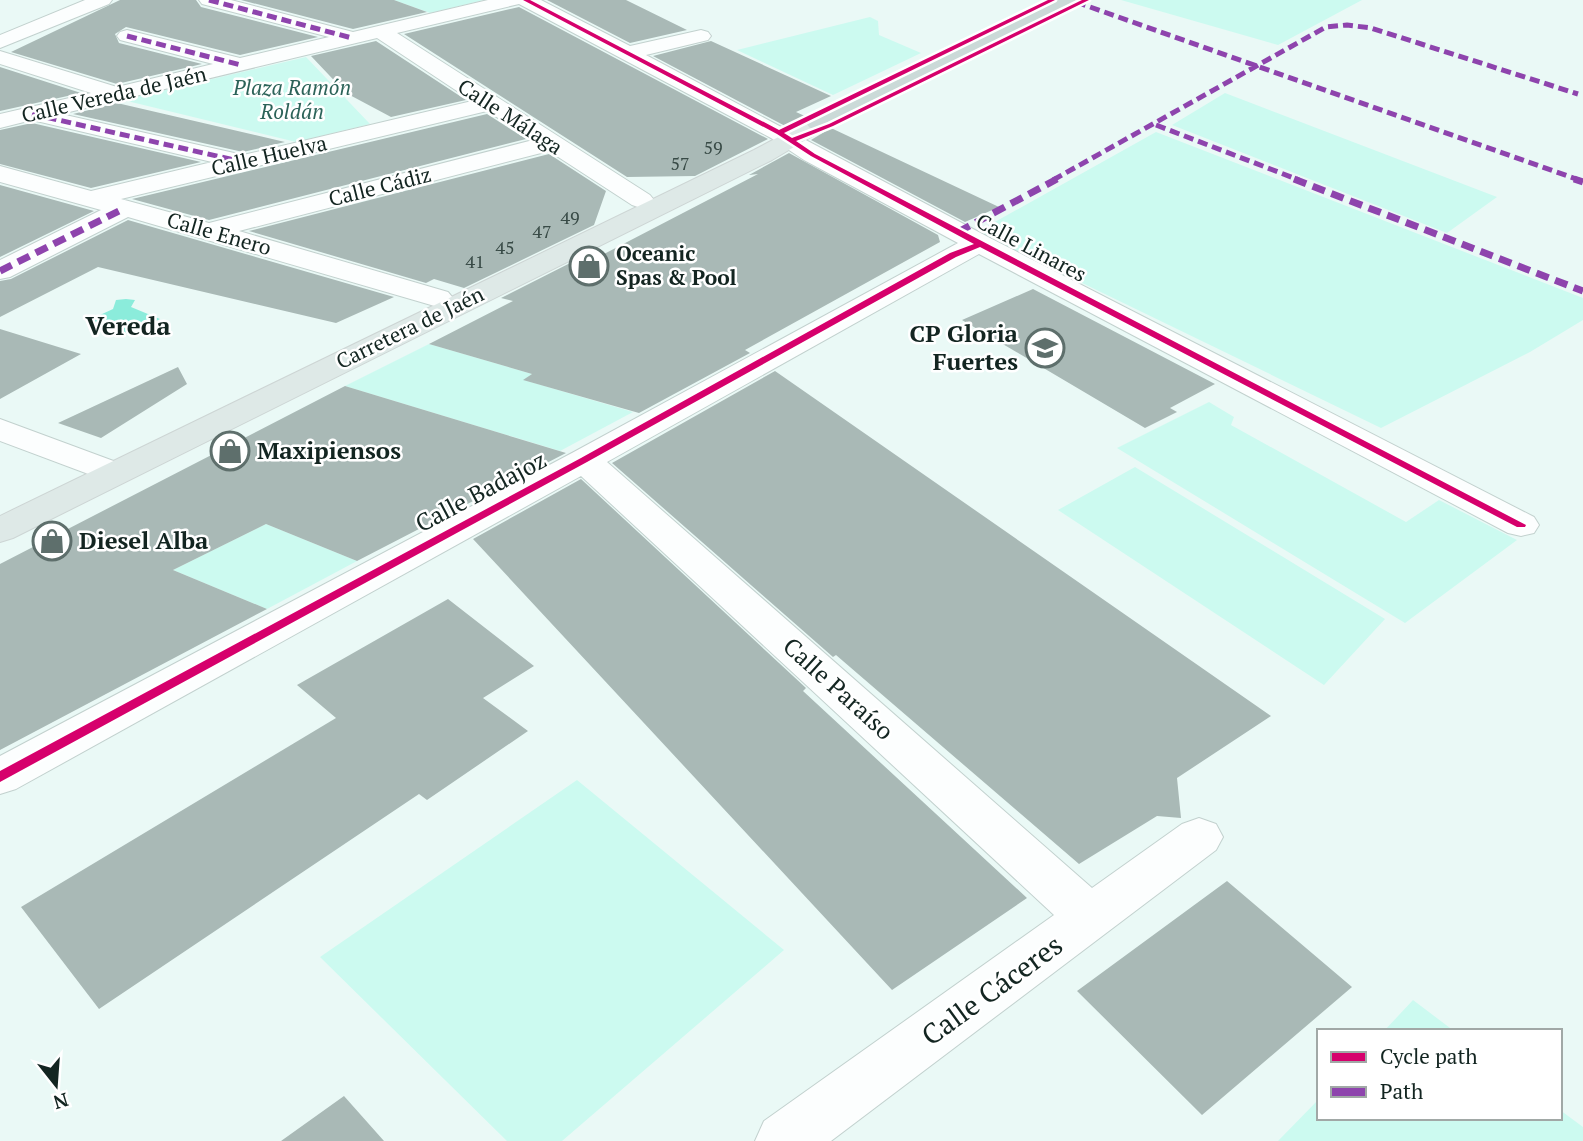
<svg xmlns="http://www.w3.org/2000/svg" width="1583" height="1141" viewBox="0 0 1583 1141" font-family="'PT Serif',serif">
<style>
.green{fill:#ccfaf0}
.water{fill:#8becdb}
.building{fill:#a9b9b6}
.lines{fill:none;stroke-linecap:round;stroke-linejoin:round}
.minor-casing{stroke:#c2d1ce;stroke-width:2}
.major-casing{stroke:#cdd5d4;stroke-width:2}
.highway-casing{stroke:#cdd5d4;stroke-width:2}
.minor{fill:#fcfefe;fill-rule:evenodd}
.major{fill:#dee9e7;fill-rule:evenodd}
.highway{fill:#cbdad8;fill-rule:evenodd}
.quiet-far1{stroke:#8e44ad;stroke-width:5;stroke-dasharray:10 5;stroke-linecap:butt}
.quiet{stroke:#8e44ad;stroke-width:7;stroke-dasharray:13 7;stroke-linecap:butt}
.cycleway-casing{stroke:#fff;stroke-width:5}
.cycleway{fill:#d6006c;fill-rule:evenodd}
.labels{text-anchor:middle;stroke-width:5;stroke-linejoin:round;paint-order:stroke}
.far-number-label{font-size:18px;fill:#384a46}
.far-park-label{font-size:21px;font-style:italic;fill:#2c6359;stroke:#fff}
.far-street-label{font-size:21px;fill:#132521;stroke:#fff}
.far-poi-label{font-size:21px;font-weight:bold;fill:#132521;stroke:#fff;text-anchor:start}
.poi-label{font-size:24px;font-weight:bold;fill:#132521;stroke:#fff;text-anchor:start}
.street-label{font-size:24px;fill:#132521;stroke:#fff}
.far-district-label{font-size:26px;font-weight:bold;fill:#132521;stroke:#fff}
.near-street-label{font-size:28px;fill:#132521;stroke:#fff}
</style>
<rect width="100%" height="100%" fill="#eaf9f6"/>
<!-- green -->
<path class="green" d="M394,0h90l-54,13z
M1121,0h241l-84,45z
M870,17l8,4 1,14 42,18 -88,42 -96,-45z
M306,57l64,67 -74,18 -173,-42z
M1225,93l272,104 -50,36 -275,-108z
M1156,132l427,166v22l-53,32 -149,76 -404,-196z
M429,344l103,30 -8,6 109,32 -73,39 -215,-65z
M1209,402l25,15 -3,8 175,97 33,-22 78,40 -112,83 -288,-175z
M1135,467l250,152 -61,66 -266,-175z
M266,524l91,37 -90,48 -94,-39z
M577,780l207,170 -222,191h-55l-187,-184z
M1413,1000l41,31h-70z
M1319,1099v19h241v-8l23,17v14h-305z"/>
<!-- water -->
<path class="water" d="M126,299l9,1 -4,7 29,12 -30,16 -21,-9 -15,2 -7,-4 2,-4 24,-11 3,-9z"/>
<!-- building -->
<path class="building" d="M120,0h76l5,7 117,30 -78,18 -114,-28 -11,7 4,9 83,21 -85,20 -106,-32z
M241,0h153l33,12 -74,17z
M547,0h79l61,30 -57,13z
M519,7l249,132 -73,37 -68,1 -223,-143z
M376,41l90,59 -75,17 -45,-24 -35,-37z
M711,41l120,55 -35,16 11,5 -18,11 -136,-72z
M0,67l81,26 -81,18z
M117,103l168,39 -42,10 -170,-38z
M487,114l39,25 -317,81 -77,-21z
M32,123l169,39 -110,26 -91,-24v-34z
M831,128l168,79 -34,15 -154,-82z
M789,153l149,82 2,7 -195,108 5,3 -111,60 -116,-33 9,-6 -103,-30 84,-43 -12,-3 81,-41 -3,10 179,-93 -9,1z
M549,154l57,37 -12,34 -130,63 -30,-9 -8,4 -177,-52z
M0,185l94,26 -94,46z
M128,220l266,77 -58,26 -238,-56 -98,50v-36l11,-2z
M1033,289l182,95 -45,24 7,4 -32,16 -183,-108z
M0,329l81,25 -81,45z
M178,367l9,17 -86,54 -43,-15z
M775,371l496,345 -94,62 4,40 -24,-2 -78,48 -243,-209 -3,2 -221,-194z
M345,386l221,67 -209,108 -91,-37 -93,46 94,39 -267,141v-186z
M581,479l225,209 -3,3 224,207 -135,92 -419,-451z
M448,599l86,67 -51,32 45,33 -101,69 -8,-6 -320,215 -78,-102 315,-189 -39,-33z
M1227,881l125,106 -150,128 -125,-124z
M344,1096l40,45h-103z"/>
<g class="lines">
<defs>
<path id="minor" d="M85,0h27l-3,4 -109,44v-13z
M199,0h32l122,32 135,-32h53l89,46 71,-16 7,2 3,4 -3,4 -62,15 344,183 544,279 5,8 -5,8 -13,3 -13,-3 -529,-279 -372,208 485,426 90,-64 17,-6 17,6 7,13 -7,13 -385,291h-76l9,-20 290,-206 -473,-439 -565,313 -16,5v-38l572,-303 386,-210 -154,-83 -33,-22 -252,-134 -122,29 253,162 4,5 -4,5 -9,3 -9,-3 -83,-54 -310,80 209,61 5,6 -5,6 -10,3 -310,-90 -118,60 -10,2v-19l101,-50 -101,-28v-16l91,25 121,-29 -180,-42 -32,8v-14l91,-21 -91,-29v-13l117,36 96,-23 -93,-24 -3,-4 3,-4 7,-2 113,28 89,-21 -127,-33zM377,38l95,63 -229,54 -182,-41zM487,111l46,29 -324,83 -88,-24z
M0,419l127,47 6,7 -6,7 -12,4 -115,-43z"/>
<path id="major" d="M818,116l8,2 4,5 -4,5 -54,32 -759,378 -13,4v-26l754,-366z"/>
<path id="highway" d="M1050,0h25l-3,4 -246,124h-16l-4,-5 4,-5z"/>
</defs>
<!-- minor casing -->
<use href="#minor" class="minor-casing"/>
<!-- major casing -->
<use href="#major" class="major-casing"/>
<!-- highway casing -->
<use href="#highway" class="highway-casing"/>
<!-- minor -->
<use href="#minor" class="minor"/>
<!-- major -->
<use href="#major" class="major"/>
<!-- highway -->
<use href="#highway" class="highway"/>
<!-- quiet-far1 -->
<path class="quiet-far1" d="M209,0l143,38
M1076,2l503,178
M127,36l114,29
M32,114l211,48
M1156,125l143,55
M1053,180l273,-153 21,-2 24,3 207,66"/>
<!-- quiet -->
<path class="quiet" d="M1294,179l289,112
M1574,179l9,3
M958,232l99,-53
M0,271l125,-63"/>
<defs>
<path id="cycleway" d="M523,0h7l249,130 269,-130h7l-271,133 8,5 37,-14 253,-124h7l-256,126 -37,15 19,13 711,371 -1,2h-8l-537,-280 -24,10 -369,205 -587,320v-11l581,-313 369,-205 24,-9 -163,-88 -34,-22z"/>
</defs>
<!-- cycleway casing -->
<use href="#cycleway" class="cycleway-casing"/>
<!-- cycleway -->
<use href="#cycleway" class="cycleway"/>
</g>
<!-- icons -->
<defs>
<symbol id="shop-ring" viewBox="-11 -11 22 22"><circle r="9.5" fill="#fff" stroke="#5e6f6c" stroke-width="1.5"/><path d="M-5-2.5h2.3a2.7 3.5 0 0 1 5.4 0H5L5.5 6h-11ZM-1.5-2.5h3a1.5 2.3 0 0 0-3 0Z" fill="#5e6f6c"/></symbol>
<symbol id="school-ring" viewBox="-11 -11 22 22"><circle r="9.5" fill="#fff" stroke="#5e6f6c" stroke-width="1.5"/><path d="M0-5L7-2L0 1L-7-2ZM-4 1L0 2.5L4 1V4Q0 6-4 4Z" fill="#5e6f6c"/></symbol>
</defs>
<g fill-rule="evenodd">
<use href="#shop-ring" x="567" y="244" width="44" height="44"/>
<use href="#school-ring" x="1023" y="326" width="44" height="44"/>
<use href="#shop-ring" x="208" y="429" width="44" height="44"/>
<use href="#shop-ring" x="30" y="519" width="44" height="44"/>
</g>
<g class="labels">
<!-- far-number labels -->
<g class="far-number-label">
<text x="713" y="154">59</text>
<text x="680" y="170">57</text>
<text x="570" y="224">49</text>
<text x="542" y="238">47</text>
<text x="505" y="254">45</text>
<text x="475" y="268">41</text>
</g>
<!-- far-park labels -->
<g class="far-park-label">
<text x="292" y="95">Plaza Ramón<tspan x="292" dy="24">Roldán</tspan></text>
</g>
<!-- far-street labels -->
<g class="far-street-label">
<text transform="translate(114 95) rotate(-13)" y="7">Calle Vereda de Jaén</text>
<text transform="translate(510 117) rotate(33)" y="7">Calle Málaga</text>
<text transform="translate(269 156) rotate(-13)" y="7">Calle Huelva</text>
<text transform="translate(380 187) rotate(-14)" y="7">Calle Cádiz</text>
<text transform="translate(219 234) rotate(16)" y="7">Calle Enero</text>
<text transform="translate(1031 248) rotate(28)" y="7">Calle Linares</text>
<text transform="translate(410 328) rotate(-26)" y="7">Carretera de Jaén</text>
</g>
<!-- far-poi labels -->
<g class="far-poi-label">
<text x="616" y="261">Oceanic<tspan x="616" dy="24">Spas &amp; Pool</tspan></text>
</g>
<!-- poi labels -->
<g class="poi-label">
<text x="1018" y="342" text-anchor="end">CP Gloria<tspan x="1018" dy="28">Fuertes</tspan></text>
<text x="257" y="459">Maxipiensos</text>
<text x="79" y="549">Diesel Alba</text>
</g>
<!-- street labels -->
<g class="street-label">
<text transform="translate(481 492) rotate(-28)" y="8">Calle Badajoz</text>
<text transform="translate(838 689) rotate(42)" y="8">Calle Paraíso</text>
</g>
<!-- far-district labels -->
<g class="far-district-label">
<text x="128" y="335">Vereda</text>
</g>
<!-- near-street labels -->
<g class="near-street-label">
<text transform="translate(992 990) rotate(-36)" y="10">Calle Cáceres</text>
</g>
</g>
<!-- legend -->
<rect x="1317" y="1029" width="245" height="91" fill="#ffffff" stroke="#a1a8a6" stroke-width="2"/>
<rect x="1331" y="1052" width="35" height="10" fill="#d6006c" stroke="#a1a8a6" stroke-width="2"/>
<text x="1380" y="1064" font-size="21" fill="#132521">Cycle path</text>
<rect x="1331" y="1087" width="35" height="10" fill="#8e44ad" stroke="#a1a8a6" stroke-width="2"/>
<text x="1380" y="1099" font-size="21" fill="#132521">Path</text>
<!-- north arrow -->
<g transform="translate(56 1085) rotate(163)" stroke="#ffffff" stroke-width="5" paint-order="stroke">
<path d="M0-5L12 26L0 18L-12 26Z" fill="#132521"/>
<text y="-10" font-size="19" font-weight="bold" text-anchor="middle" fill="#132521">N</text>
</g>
</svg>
